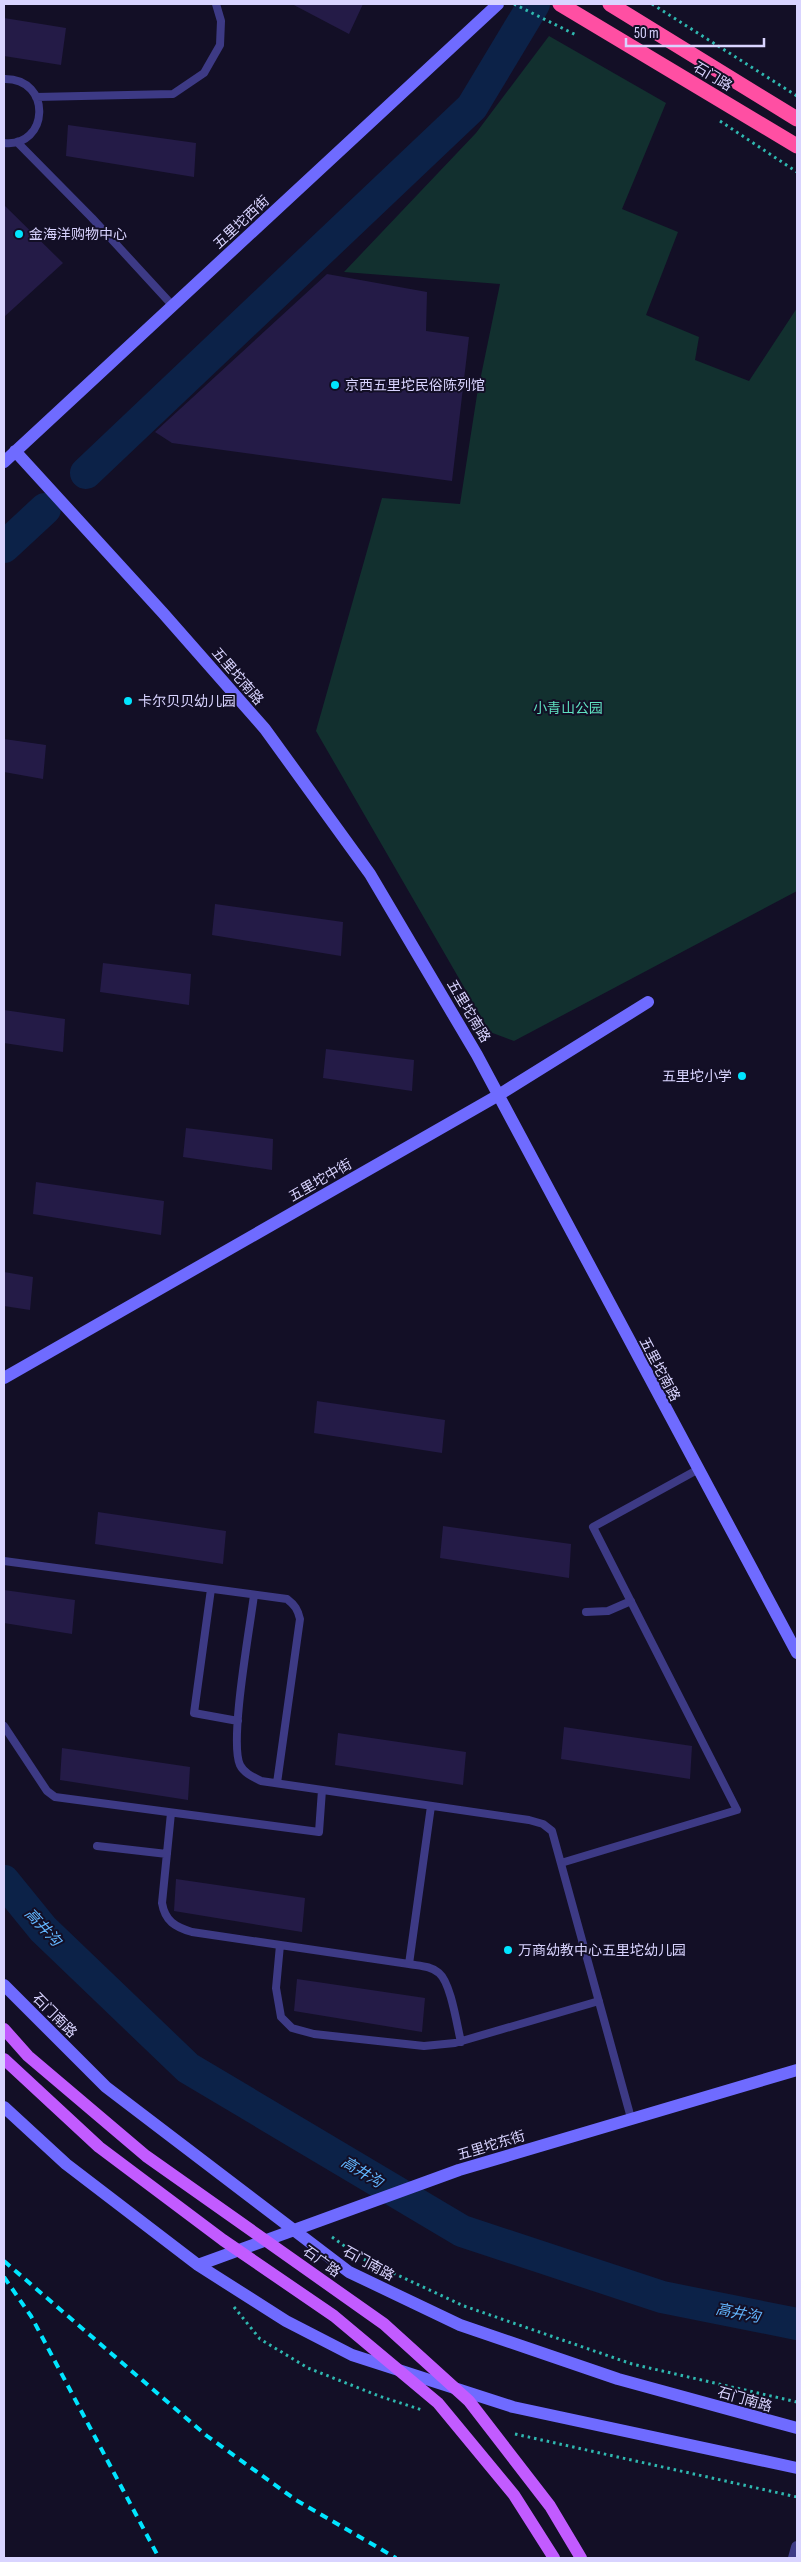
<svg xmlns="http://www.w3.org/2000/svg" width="801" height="2562" viewBox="0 0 801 2562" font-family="'Sofia Sans Condensed','Noto Sans SC',sans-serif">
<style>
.green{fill:#12302f}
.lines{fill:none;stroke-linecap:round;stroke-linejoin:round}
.river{stroke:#0c2248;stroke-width:32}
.building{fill:#241b47}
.path{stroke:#2fb8b0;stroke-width:3;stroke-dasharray:2.5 4;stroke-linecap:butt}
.lane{stroke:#3d3a85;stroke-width:8}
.street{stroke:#3d3a85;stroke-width:12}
.secondary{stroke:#6f6bff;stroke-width:12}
.highway{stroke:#ff4fa3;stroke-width:15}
.rail{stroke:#00e5ff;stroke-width:4;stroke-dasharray:8 6;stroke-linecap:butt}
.primary-bridge{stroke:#c25bff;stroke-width:12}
.poi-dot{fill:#00e5ff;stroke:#130f26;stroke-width:2}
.labels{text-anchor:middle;stroke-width:4;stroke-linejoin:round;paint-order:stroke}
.street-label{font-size:14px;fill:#d9d4ff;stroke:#130f26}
.poi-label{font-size:14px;fill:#d9d4ff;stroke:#130f26;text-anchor:start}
.park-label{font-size:14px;fill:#5fe0c0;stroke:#130f26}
.water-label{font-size:15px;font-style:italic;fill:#62b6ff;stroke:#130f26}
</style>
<rect width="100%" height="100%" fill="#130f26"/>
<!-- green -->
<path class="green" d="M549,36l117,67 -44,106 56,23 -32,83 53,22 -4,23 54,21 48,-73v583l-283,150 -24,-9 -174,-301 66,-233 78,6 17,-109 23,-111 -156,-12 132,-139z"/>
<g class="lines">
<!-- river -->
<path class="river" d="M86,473l386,-366 62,-103
M4,547l41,-38
M4,1881l39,48 145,139 274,163 200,66 135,27"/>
</g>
<!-- building -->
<path class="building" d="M292,4h71l-14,30z
M4,18l62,10 -5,37 -57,-9z
M68,125l128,18 -2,34 -128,-21z
M4,205l59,58 -59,54z
M327,274l100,18 -1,39 43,6 -17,144 -280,-38 -17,-11z
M4,739l42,6 -3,34 -39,-7z
M215,904l128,18 -2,34 -129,-21z
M103,963l88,11 -2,31 -89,-13z
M4,1010l61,9 -2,33 -59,-9z
M326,1049l88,11 -2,31 -89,-13z
M186,1128l87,11 -1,31 -89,-13z
M36,1182l128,19 -3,34 -128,-21z
M4,1272l29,5 -3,33 -26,-4z
M317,1401l128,19 -3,33 -128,-20z
M98,1512l128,19 -3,33 -128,-20z
M443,1526l128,18 -2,34 -129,-20z
M4,1590l71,10 -3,34 -68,-11z
M564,1727l128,19 -2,33 -129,-20z
M338,1733l128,19 -3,33 -128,-20z
M62,1748l128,19 -2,33 -128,-20z
M176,1879l129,19 -3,34 -128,-21z
M297,1979l128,19 -3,34 -128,-21z"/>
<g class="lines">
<!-- path -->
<path class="path" d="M514,4l62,31
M652,4l145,92
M720,121l77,51
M332,2237l29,21 103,48 168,58 165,38
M234,2307l26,32 48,29 71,28 43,14
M515,2434l282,63"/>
<!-- lane -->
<path class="lane" d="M4,79c49,-1 45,69 0,64
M36,97l137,-3 31,-21 16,-28 1,-24 -5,-17
M17,142l75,76 81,88
M4,1561l283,38c8,6 11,11 13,20l-23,164
M211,1589l-17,124 44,8
M254,1595c-4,32 -25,147 -14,170 4,8 13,12 21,16l268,39 14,4 9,7 79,287
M586,1612l22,-1 23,-10
M4,1726l43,65 8,6 264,35 3,-42
M171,1813l-9,90c3,18 13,24 30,29l217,32 22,-158
M97,1846l70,8
M561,1863l176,-53 -144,-283 104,-57
M280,1945l-4,43 5,29 11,11 22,6 110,12 31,-3 144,-42
M409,1964c11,2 22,2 30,9 12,10 18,53 22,69"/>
<!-- street -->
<path class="street" d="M794,2558l3,-11"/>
<!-- secondary -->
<path class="secondary" d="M15,451l148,162 102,116 105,145 107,181 320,598
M4,462l494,-458
M4,1378l493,-282 151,-94
M4,1985l102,102 243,185 111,53 158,54 179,49
M4,2107l62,57 132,101 88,56 66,34 161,52 284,61
M198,2265l261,-95 338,-100"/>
<!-- highway -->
<path class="highway" d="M560,4l237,142
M610,4l187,115"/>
<!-- rail -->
<path class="rail" d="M4,2261l203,175 89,64 100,58
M4,2277l27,39 128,242"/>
<!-- primary-bridge -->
<path class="primary-bridge" d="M4,2029l24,27 118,100 238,168 85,77 81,105 31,52
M4,2059l95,88 124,93 111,76 104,87 76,92 40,63"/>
</g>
<!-- markers -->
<g class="poi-dot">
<circle cx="19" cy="234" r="5"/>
<circle cx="335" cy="385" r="5"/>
<circle cx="128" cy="701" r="5"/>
<circle cx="742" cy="1076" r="5"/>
<circle cx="508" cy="1950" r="5"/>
</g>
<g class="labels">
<!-- street labels -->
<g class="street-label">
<text transform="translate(713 76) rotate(31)" y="5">石门路</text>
<text transform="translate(241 222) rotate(-43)" y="5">五里坨西街</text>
<text transform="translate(238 676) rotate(49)" y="5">五里坨南路</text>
<text transform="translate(469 1011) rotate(59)" y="5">五里坨南路</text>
<text transform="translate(320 1180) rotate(-30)" y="5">五里坨中街</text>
<text transform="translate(660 1369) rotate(62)" y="5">五里坨南路</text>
<text transform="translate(55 2015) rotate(45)" y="5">石门南路</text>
<text transform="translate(491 2145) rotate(-17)" y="5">五里坨东街</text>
<text transform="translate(322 2261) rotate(36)" y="5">石广路</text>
<text transform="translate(369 2263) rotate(29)" y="5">石门南路</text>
<text transform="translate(745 2399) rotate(16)" y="5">石门南路</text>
</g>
<!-- poi labels -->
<g class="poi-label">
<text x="29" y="239">金海洋购物中心</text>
<text x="345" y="390">京西五里坨民俗陈列馆</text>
<text x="138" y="706">卡尔贝贝幼儿园</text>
<text x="732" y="1081" text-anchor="end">五里坨小学</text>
<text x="518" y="1955">万商幼教中心五里坨幼儿园</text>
</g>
<!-- park labels -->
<g class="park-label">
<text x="568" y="713">小青山公园</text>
</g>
<!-- water labels -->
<g class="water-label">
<text transform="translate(43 1927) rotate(47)" y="5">高井沟</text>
<text transform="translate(362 2172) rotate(31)" y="5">高井沟</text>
<text transform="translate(738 2313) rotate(11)" y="5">高井沟</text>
</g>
</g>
<!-- border -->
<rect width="801" height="2562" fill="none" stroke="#d9d4ff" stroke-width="10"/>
<!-- scale -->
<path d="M626 38v8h138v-8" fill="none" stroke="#d9d4ff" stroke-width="2.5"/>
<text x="634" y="38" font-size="15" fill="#d9d4ff" stroke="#130f26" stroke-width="4" paint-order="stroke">50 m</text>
</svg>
